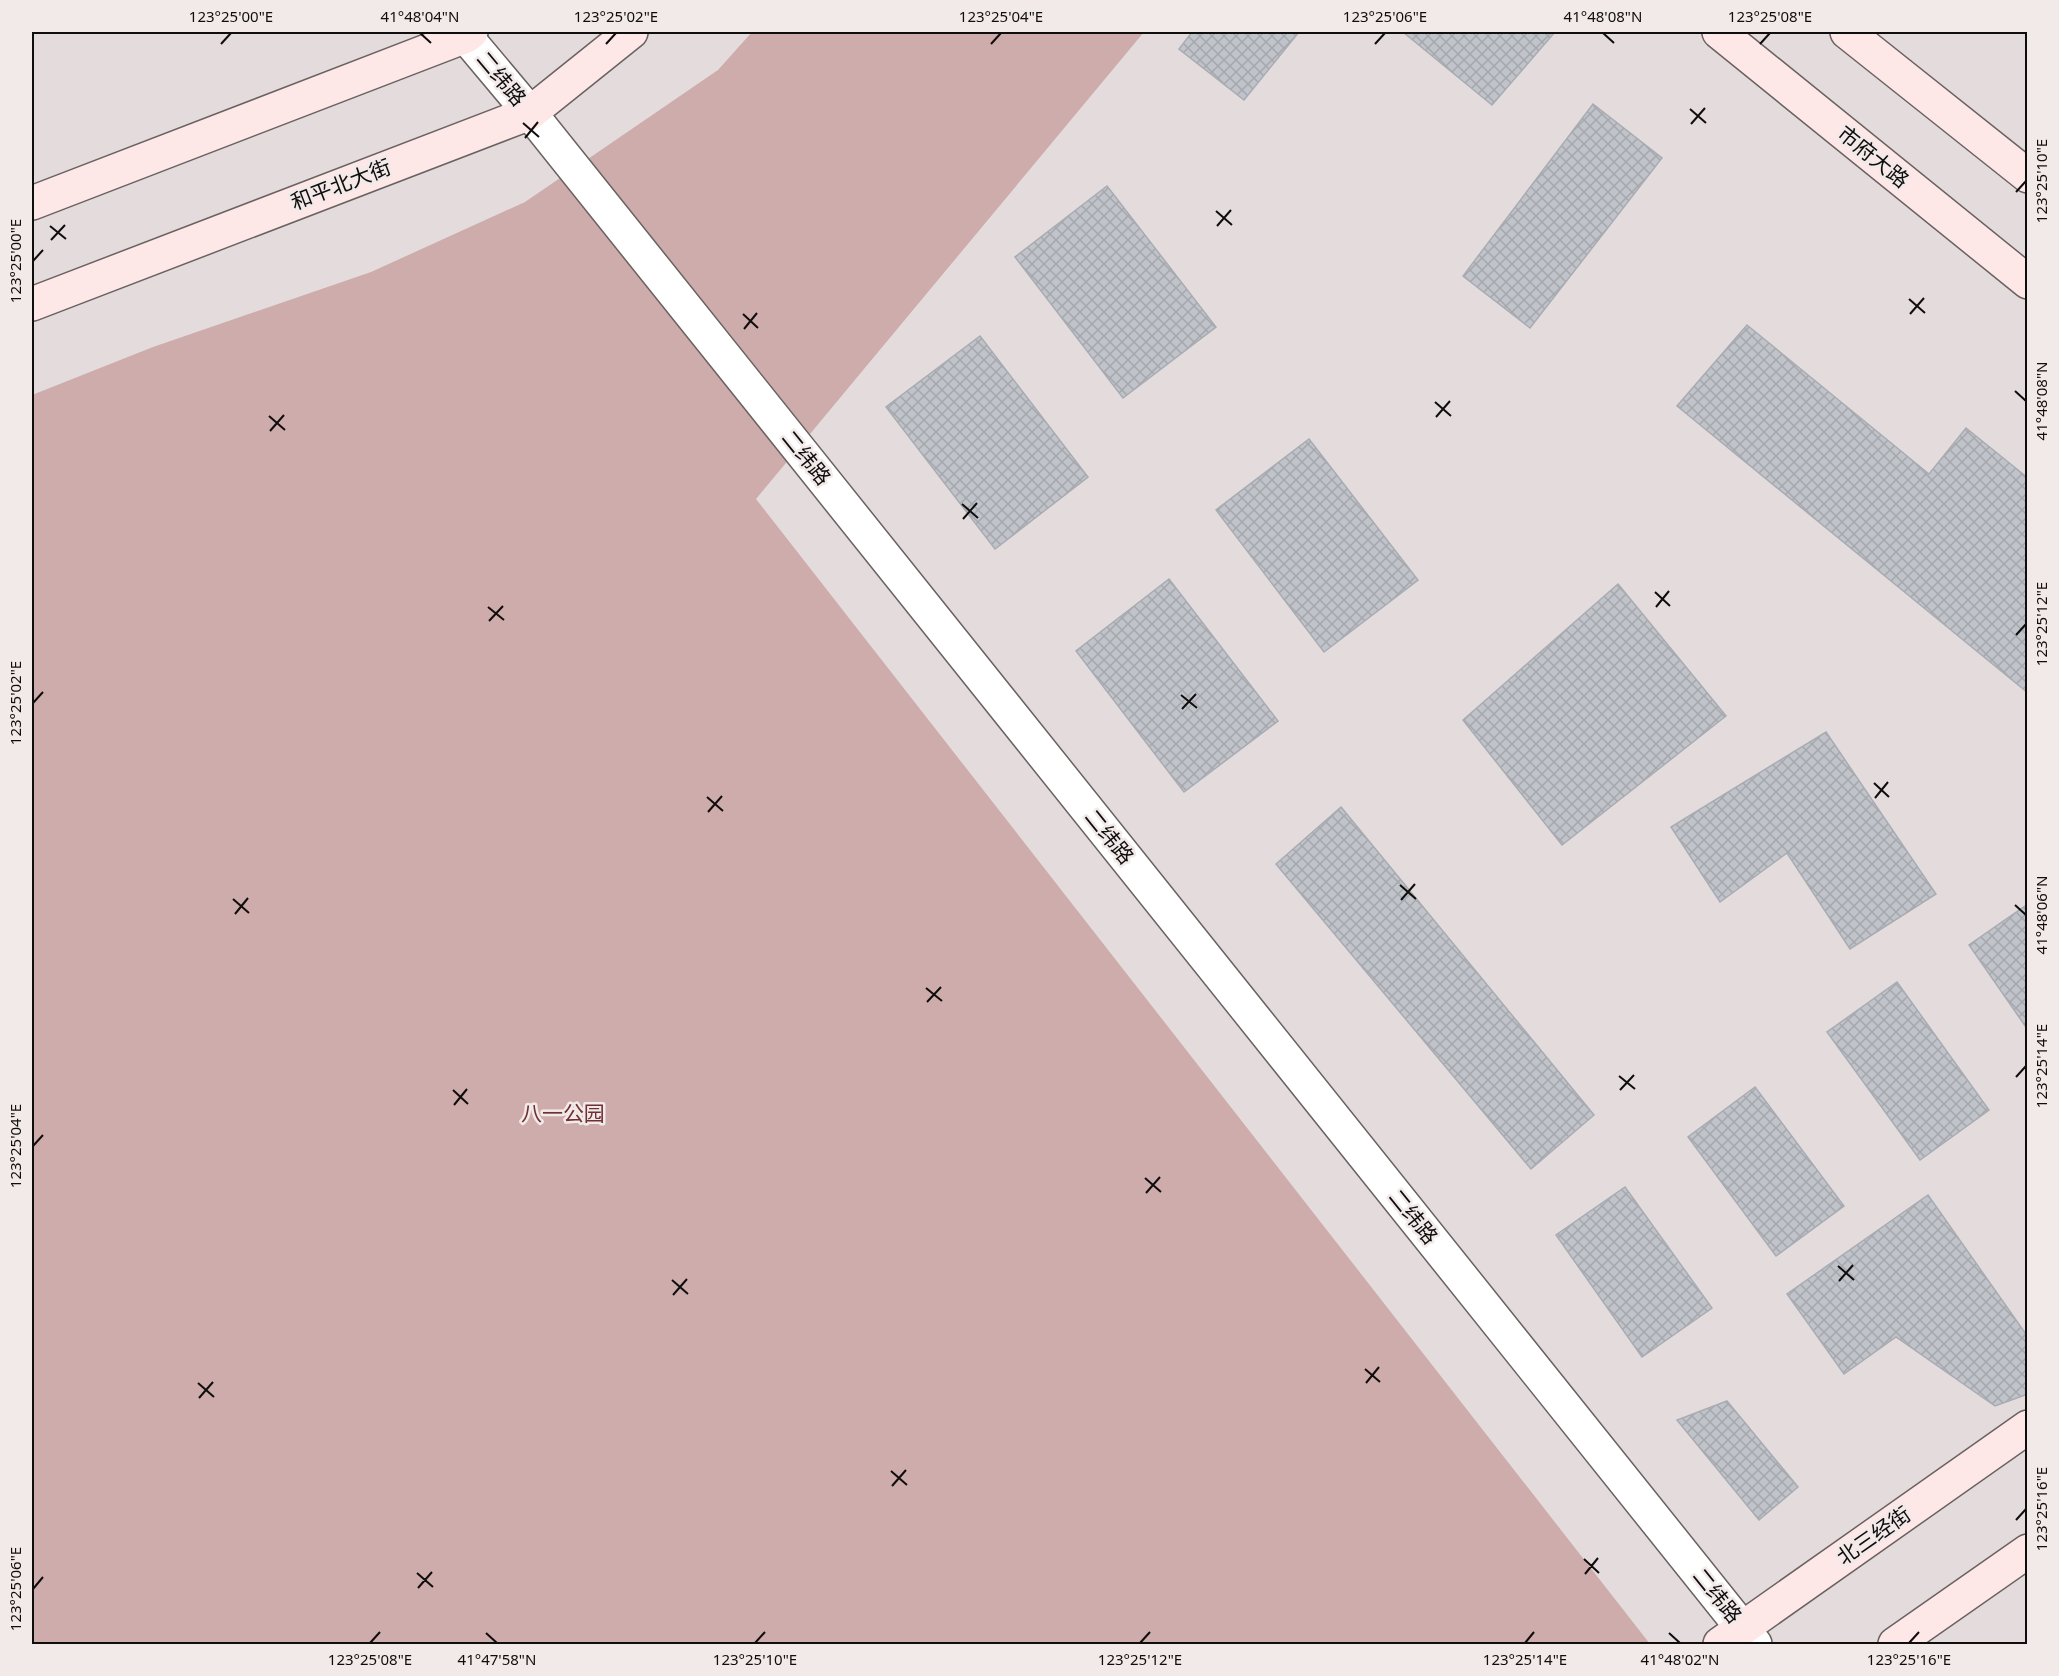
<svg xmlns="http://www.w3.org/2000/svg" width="2059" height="1676" viewBox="0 0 2059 1676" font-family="'Noto Sans','Noto Sans SC',sans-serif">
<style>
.green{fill:#cdacab}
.building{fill:url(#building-cross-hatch);stroke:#a8acb2;stroke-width:1.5}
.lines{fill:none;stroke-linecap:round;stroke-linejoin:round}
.minor-casing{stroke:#696261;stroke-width:36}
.secondary-casing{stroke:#696261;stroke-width:36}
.minor{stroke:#fff;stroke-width:33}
.secondary{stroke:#fee7e7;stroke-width:33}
.ticks{fill:none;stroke:#100d0d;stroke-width:2}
.labels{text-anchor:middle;stroke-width:5;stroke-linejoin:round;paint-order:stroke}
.street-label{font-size:21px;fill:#100d0d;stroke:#f2e9e9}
.park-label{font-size:21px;fill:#6e3033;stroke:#f2e9e9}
.neatline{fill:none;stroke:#100d0d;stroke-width:2}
.ticks-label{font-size:15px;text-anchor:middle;fill:#100d0d}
</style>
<defs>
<pattern id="building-cross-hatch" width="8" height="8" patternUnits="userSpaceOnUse" patternTransform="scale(1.5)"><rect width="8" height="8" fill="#c0c4ca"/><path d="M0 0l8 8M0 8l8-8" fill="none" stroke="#a4a7ac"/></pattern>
</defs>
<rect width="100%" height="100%" fill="#e4dcdc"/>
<!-- green -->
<path class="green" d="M752,32h392l-388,467 894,1145h-1618v-1249l121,-48 218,-75 154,-70 193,-132z"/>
<!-- building -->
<path class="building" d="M1192,32h107l-55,68 -65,-51z
M1403,32h152l-63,73z
M1593,104l69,54 -132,170 -67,-52z
M1107,186l109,141 -93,71 -108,-141z
M1747,325l182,149 37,-46 62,50v215l-351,-287z
M980,336l108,141 -93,72 -109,-142z
M1309,439l109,141 -94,72 -108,-142z
M1169,579l109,142 -94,71 -108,-141z
M1618,584l108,132 -164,129 -99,-125z
M1826,732l110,162 -86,55 -63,-96 -67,49 -49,-75z
M1341,807l253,308 -63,54 -255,-305z
M2028,904v126l-59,-85z
M1897,982l92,128 -69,50 -93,-128z
M1755,1087l89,119 -68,50 -88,-119z
M1625,1187l87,121 -70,49 -86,-122z
M1928,1195l100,142v57l-33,12 -99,-69 -52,37 -57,-80z
M1727,1401l71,86 -39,33 -82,-100z"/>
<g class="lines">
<defs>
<path id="minor" d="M462,32l68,81 1225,1531"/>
<path id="secondary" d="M1719,32l309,250
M1847,32l181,144
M32,203l434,-167 5,-4
M32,304l498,-191 101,-81
M1720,1644l308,-217
M1895,1644l133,-93"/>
</defs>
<!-- minor casing -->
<use href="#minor" class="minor-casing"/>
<!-- secondary casing -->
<use href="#secondary" class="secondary-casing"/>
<!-- minor -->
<use href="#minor" class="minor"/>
<!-- secondary -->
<use href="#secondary" class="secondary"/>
</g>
<!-- ticks -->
<path class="ticks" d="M420,33l11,10M1603,33l11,10M221,44l10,-11M606,44l10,-11M991,44l10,-11M1375,44l10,-11M1760,44l10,-11M1690,109l16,14M523,123l16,14M1691,124l14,-16M525,138l13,-16M2016,192l10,-11M1216,211l16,14M50,226l16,13M1217,226l14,-16M51,240l14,-15M33,261l10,-11M1909,299l16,14M743,314l15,14M1910,314l14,-16M744,329l13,-16M2015,391l11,10M1435,402l16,14M269,416l16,14M1436,417l14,-16M270,431l14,-16M962,504l16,14M963,519l14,-16M1655,592l15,14M488,607l16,13M1656,607l13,-16M489,621l14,-15M2016,635l10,-11M1181,695l16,13M33,703l10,-11M1182,709l14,-15M1874,783l15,14M707,797l16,14M1875,798l13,-16M708,812l14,-16M1400,885l16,14M233,899l16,14M1401,900l14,-16M2015,905l11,10M235,914l13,-16M926,988l16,13M927,1002l14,-15M1619,1076l16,13M2016,1077l10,-11M453,1090l15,14M1620,1090l14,-15M454,1105l13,-16M33,1146l10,-11M1145,1178l16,14M1146,1193l14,-16M1838,1266l16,14M672,1280l16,14M1839,1281l14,-16M673,1295l14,-16M1365,1369l15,13M198,1383l16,14M1366,1383l13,-16M199,1398l14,-16M891,1471l16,14M892,1486l14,-16M2016,1520l10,-11M1584,1559l15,14M417,1573l16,14M1585,1574l13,-16M418,1588l14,-16M33,1589l10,-12M486,1633l11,10M1669,1633l11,10M370,1643l10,-11M755,1643l10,-11M1140,1643l10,-11M1525,1643l9,-11M1909,1643l10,-11"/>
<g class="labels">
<!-- street labels -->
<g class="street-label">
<text transform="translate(501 79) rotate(50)" y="7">二纬路</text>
<text transform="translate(1873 157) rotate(39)" y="7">市府大路</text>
<text transform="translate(341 185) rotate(-21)" y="7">和平北大街</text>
<text transform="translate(806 458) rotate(51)" y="7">二纬路</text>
<text transform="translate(1109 837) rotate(51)" y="7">二纬路</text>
<text transform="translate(1413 1217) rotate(51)" y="7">二纬路</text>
<text transform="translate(1874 1536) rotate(-35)" y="7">北三经街</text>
<text transform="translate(1717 1596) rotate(51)" y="7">二纬路</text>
</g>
<!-- park labels -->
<g class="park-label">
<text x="563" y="1121">八一公园</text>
</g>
</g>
<!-- border -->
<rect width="2059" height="1676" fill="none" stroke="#f2e9e9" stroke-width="66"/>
<rect x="33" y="33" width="1993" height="1610" class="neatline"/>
<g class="ticks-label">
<text x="231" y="22">123°25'00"E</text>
<text x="420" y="22">41°48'04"N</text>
<text x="616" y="22">123°25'02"E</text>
<text x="1001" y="22">123°25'04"E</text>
<text x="1385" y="22">123°25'06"E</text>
<text x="1603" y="22">41°48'08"N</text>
<text x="1770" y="22">123°25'08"E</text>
<text transform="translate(2042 181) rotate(-90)" y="5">123°25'10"E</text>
<text transform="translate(16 261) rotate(-90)" y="5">123°25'00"E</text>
<text transform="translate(2042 401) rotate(-90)" y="5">41°48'08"N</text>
<text transform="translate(2042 624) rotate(-90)" y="5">123°25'12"E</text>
<text transform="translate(16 703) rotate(-90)" y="5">123°25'02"E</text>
<text transform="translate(2042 915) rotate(-90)" y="5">41°48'06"N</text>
<text transform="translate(2042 1066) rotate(-90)" y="5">123°25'14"E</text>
<text transform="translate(16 1146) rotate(-90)" y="5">123°25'04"E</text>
<text transform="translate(2042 1509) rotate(-90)" y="5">123°25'16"E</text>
<text transform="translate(16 1589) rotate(-90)" y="5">123°25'06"E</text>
<text x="370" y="1665">123°25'08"E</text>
<text x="497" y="1665">41°47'58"N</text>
<text x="755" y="1665">123°25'10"E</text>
<text x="1140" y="1665">123°25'12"E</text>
<text x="1525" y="1665">123°25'14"E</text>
<text x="1680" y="1665">41°48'02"N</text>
<text x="1909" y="1665">123°25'16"E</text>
</g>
</svg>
